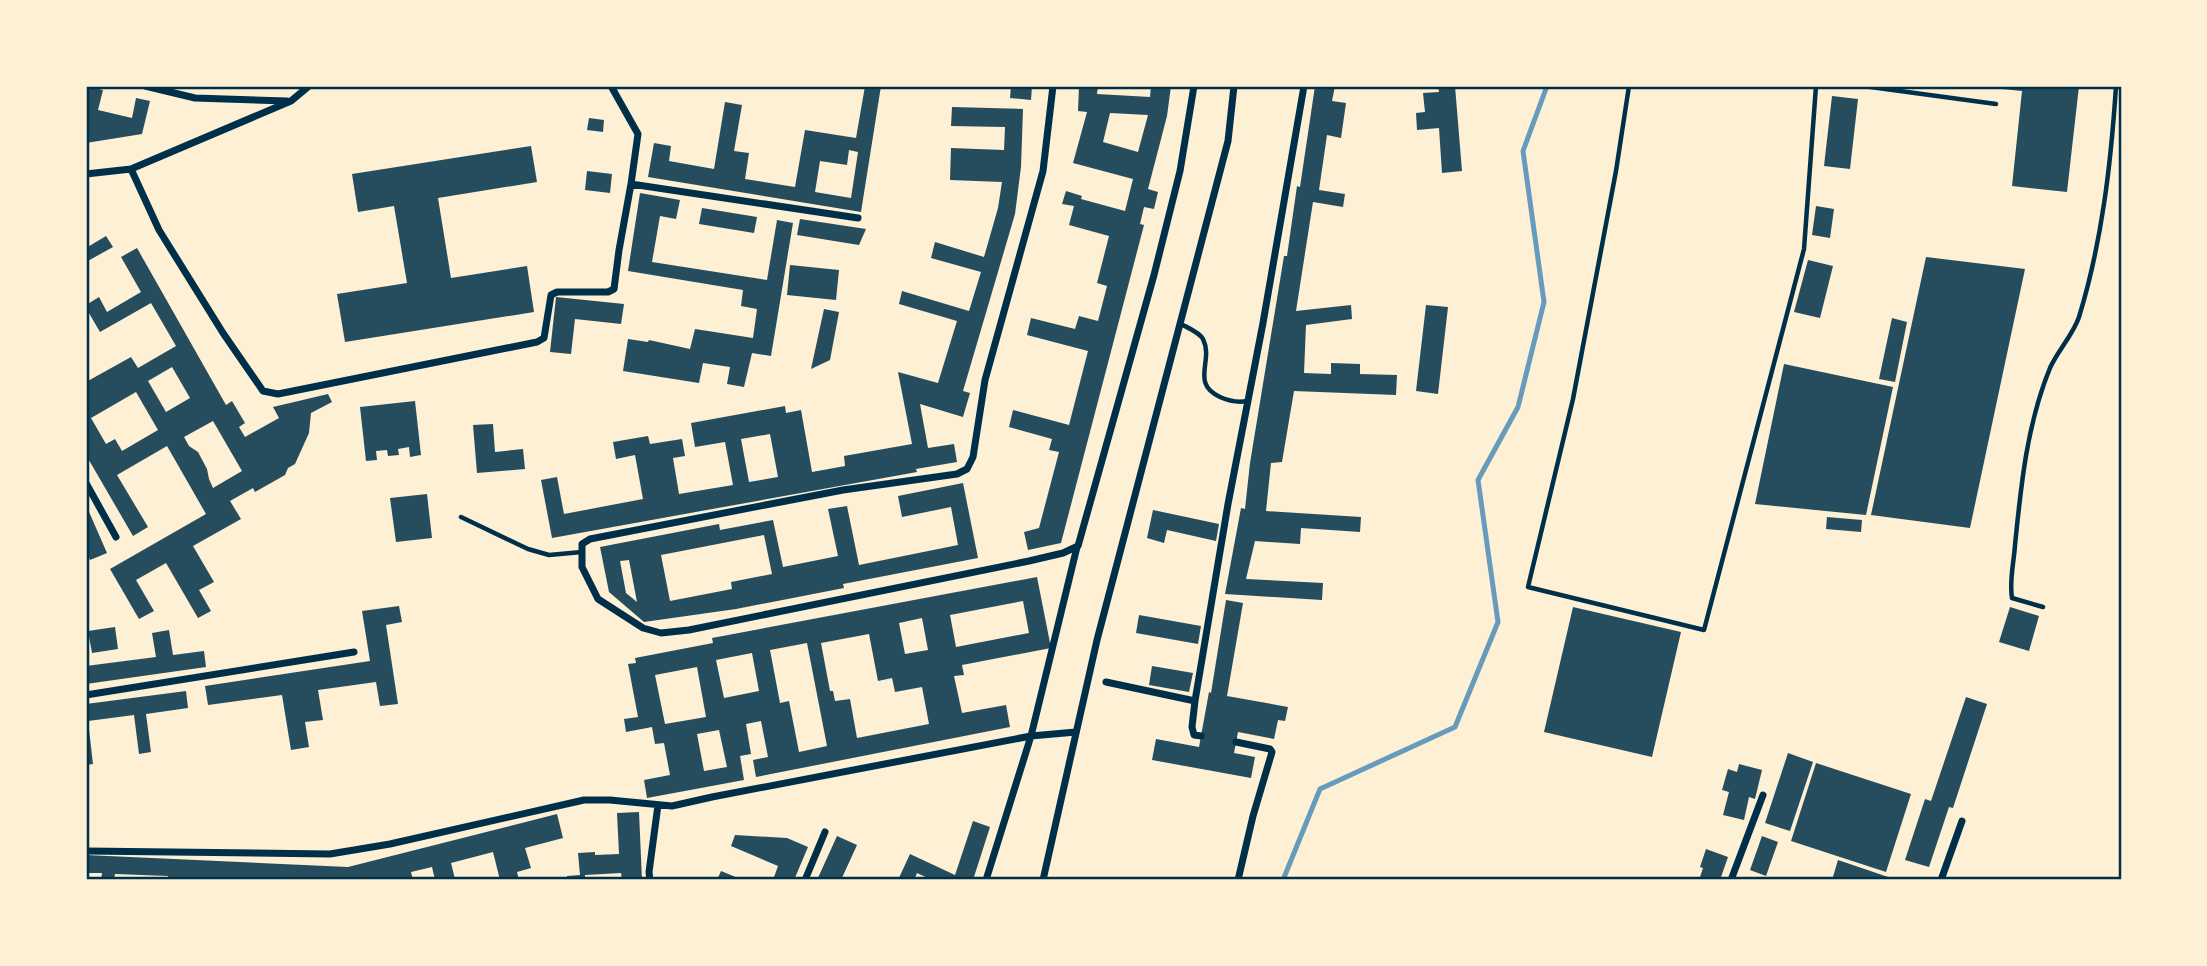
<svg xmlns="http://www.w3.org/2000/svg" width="2207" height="966" viewBox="0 0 2207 966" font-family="'Fira Sans Condensed',sans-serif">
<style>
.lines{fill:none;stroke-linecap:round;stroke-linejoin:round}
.stream{stroke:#669bbc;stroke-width:5}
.building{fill:#264d5e;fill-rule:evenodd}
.service{stroke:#003049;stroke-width:4.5}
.minor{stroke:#003049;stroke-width:7}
.neatline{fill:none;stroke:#003049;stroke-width:2.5}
</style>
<rect width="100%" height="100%" fill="#fdf0d5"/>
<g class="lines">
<!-- stream -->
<path class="stream" d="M1283,880l37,-91 135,-62 43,-105 -20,-142 40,-73 26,-105 -21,-151 24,-65"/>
</g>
<!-- building -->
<path class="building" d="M86,86l17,4 -5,20 34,8 4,-20 14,3 -8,33 -56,9z
M865,86h16l-20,126 -213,-35 6,-34 17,3 -2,15 45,8 11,-67 17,3 -8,46 15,2 -4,26 50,8 10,-57 51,8zM849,150l9,2 -7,46 -36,-6 5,-31 27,4z
M1011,86h21l-1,14 -21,-2z
M1079,86h19l-1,8 53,3 1,-11h20l-4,30 -19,73 10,3 -4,17 -10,-2 -4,17 4,1 -83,318 -33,7 -4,-18 15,-4 20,-76 -10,-2 3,-11 -43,-12 4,-17 56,15 19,-74 -61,-16 4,-17 44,11 4,-13 19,5 9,-35 -10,-3 12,-47 -40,-11 5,-19 -12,-2 4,-13 16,5 -1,3 44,12 8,-32 -60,-16 14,-51 -9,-1zM1110,113l38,2 -10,37 -35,-10z
M1315,86h20l-3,15 14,2 -5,35 -14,-3 -8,55 26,4 -2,13 -30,-5 -17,109 55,-6 1,14 -46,6 -2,48 27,1v-11l29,1v10l37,1 -1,20 -102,-4 -12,71 -11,1 -5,48 95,6 -1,15 -59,-4 -1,16 -45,-3 -9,38 77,4 -1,17 -97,-6 16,-86 4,1 5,-46 34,-207h3l10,-70 3,1z
M1438,86h17l7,85 -20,2 -3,-45 -22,2 -1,-17 9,-1 -2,-19 16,-1z
M1992,86h87l-12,106 -55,-6 10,-95 -30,-3z
M1832,96l26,3 -8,70 -26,-3z
M952,107l71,2 -2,58 -6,47 -52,177 7,2 -7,24 -43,-13 8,44 26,-4 3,18 -41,7 1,3 -365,66 -11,-58 16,-3 7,37 79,-15 -8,-44 -19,4 -3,-17 35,-6 2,8 32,-5 3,17 -12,2 6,36 54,-9 -8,-43 -30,5 -4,-24 94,-17 1,7 15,-3 11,62 33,-6 -1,-10 68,-12 -14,-72 40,11 19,-62 -58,-17 3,-13 67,20 12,-39 -50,-14 4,-16 49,15 14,-49 4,-26 -52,-2 1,-32 53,2 1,-23 -54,-1zM770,434l8,43 -29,5 -8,-43z
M589,118l15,2 -1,12 -16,-2z
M531,146l6,36 -99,16 13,80 76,-12 7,46 -189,30 -8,-48 70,-11 -13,-77 -36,6 -6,-38z
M587,171l25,3 -2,19 -25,-3z
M640,193l40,7 -4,19 -16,-3 -8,46 115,18 10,-60 16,3 -22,133 -19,-3 -8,34 -17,-3 3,-17 -27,-4 -4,20 -76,-12 5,-32 20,3 1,-2 41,9 5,-20 58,9 4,-29 -16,-3 2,-16 -115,-19z
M1816,206l18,3 -4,29 -18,-3z
M702,208l55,9 -3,16 -55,-9z
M800,219l66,10 -7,16 -62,-10z
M106,236l7,11 -27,15v-14z
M137,248l89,157 6,-4 13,22 -6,4 6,10 34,-19 -6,-11 55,-13 4,8 -21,11 -2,20 -14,31 -7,4 -3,7 -30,17 -2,-4 -23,13 11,18 -48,27 21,36 -15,8 12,21 -13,7 -32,-55 -30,17 18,31 -15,8 -29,-50 96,-55 -39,-68 -50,29 31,52 -15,9 -47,-81v-73l45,-25 7,11 38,-22 -25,-43 -51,29 -14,-24v-3l13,-8 8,15 34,-20 -20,-35zM172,367l18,31 -24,14 -18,-31zM136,392l22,38 -36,21 -7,-12 -9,5 -15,-26zM213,421l29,50 -29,17 -4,-9 -2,-10 -9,-17 -9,-6 -5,-9z
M1926,257l99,12 -55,259 -99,-13z
M1808,260l25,6 -13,52 -26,-6z
M790,265l49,5 -3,30 -49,-5z
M556,297l68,7 -3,20 -46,-5 -4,35 -21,-2z
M1426,305l22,2 -10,87 -22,-3z
M824,309l15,3 -9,48 -19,9z
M1892,318l15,4 -12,60 -16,-3z
M1784,364l109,23 -27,128 -111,-11z
M415,401l6,54 -11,2 -1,-10 -11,2 1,6 -11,1 -1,-6 -11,1 1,9 -11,1 -6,-54z
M493,424l2,28 28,-3 2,20 -48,4 -4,-48z
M963,483l15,75 -135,26 1,4 -108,21 -92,13 -35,-30 -9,-45 119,-23 1,6 53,-10 10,47 55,-11 -10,-47 19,-3 12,59 99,-20 -7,-38 -49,10 -4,-21zM764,535l8,39 -41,8 1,7 -62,12 -9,-46zM629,560l8,42 -11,-9 -6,-32z
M427,494l5,44 -36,4 -6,-44z
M86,505l21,48 -17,7 -4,-9z
M1153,510l66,14 -3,17 -49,-11 -3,13 -17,-5z
M1827,517l35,3 -1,12 -35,-3z
M1037,577l14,71 -89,17 2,10 -10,1 8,37 44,-8 4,22 -254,50 -3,-17 15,-3 -7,-36 -15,3 5,30 -11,2 4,24 -97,18 -3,-18 26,-5 -6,-32 -9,1 -3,-17 -26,5 -2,-13 14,-2 -10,-53 8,-1 -1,-5 78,-15 -1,-5zM1023,601l6,32 -73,14 -6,-32zM922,618l6,32 -23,4 -6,-31zM869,634l9,47 14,-3 3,14 27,-5 7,37 -72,14 -7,-39 -15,2 -2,-10h-3l-9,-48zM807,643l20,103 -28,6 -10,-51 -9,2 -10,-53zM752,653l7,38 -35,7 -8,-38zM697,667l9,50 -41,7 -10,-49zM719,730l8,37 -23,4 -7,-37z
M1226,600l17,3 -16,93 61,11 -3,14 -7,-1 -4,19 -36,-7 -4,21 21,4 -4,21 -99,-18 4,-21 43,8 10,-55 2,1z
M399,606l3,16 -16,3 12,79 -18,2 -4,-24 -58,8 5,30 -18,2 4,25 -18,3 -9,-55 -74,10 -3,-19 165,-25 -8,-50z
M1573,607l108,25 -29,125 -108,-25z
M2010,607l29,9 -10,35 -30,-9z
M1139,615l62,11 -3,18 -62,-11z
M115,627l3,22 -26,4 -4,-22z
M169,630l4,25 31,-4 2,16 -120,17v-18l70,-9 -4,-24z
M1152,666l41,7 -4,19 -40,-7z
M186,691l2,17 -42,6 5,38 -12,2 -5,-39 -46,6 5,43 -7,1v-61z
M1966,697l21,7 -34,104 -4,-1 -20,60 -24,-7 20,-61 6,2z
M1788,753l25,9 -23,69 -25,-8z
M1816,763l95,31 -25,78 -95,-31z
M1739,764l23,6 -7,29 -6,-2 -5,23 -21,-5 6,-23 -7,-2 6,-21 9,3z
M639,812l3,68h-20l-1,-7 -36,2v5h-18v-4l13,-1 -2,-22 17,-1v3l24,-1 -2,-41z
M557,814l6,24 -38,10 6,20 -14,4 2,8h-19l-7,-28 -42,11 4,16 -3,1h-17l-3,-13 -21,5 2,8h-31v-3l-12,3h-155l-33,-3v3h-14v-4l-53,-2 -1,6h-13l1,-7h-16v-18l262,12z
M973,821l17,6 -17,53h-41l-15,-7 -3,7h-16l12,-26 45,21z
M735,835l52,3 21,9 -14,33h-21l5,-14 -47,-20z
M837,836l20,9 -16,35h-24z
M1762,836l16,6 -12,34 -16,-6z
M1706,849l22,8 -8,23h-21l4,-12 -3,-1z
M1838,860l59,20h-65z
M721,871l22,9h-26z"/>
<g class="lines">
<!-- service -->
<path class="service" d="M1629,86l-13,85 -43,228 -45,188 176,43 100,-381 12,-163
M1863,86l133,18
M1181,324c7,4 18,8 22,15 11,22 -13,44 17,58 9,4 17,6 27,4
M461,517l67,32 21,6 33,-3
M2043,607l-31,-9c-3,-17 2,-36 3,-53 6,-60 12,-121 35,-177 8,-18 23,-33 29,-51 23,-75 32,-154 37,-231"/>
<!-- minor -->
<path class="minor" d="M145,86l50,12 92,3
M611,86l27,48 -7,50 227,34
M1053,86l-10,85 -58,209 -12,77 -6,12 -10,5 -114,16 -253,49 -8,5v23l16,32 45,29 18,5 28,-3 340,-69 34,-8 15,-7 76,-271 26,-104 14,-85
M131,169l28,61 64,103 40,58 15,3 259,-52 7,-4 7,-43 6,-3h51l6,-3 5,-39 12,-66
M86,174l45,-5 160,-68 18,-15
M86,483l30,54
M1106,682l89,19
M86,695l268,-43
M1201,736l-7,-1 -2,-8 3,-26 33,-197 35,-181 41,-237
M1236,742l34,7 2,3 -19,64 -15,64
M86,851l244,3 60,-10 194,-44h26l62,6 40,-9 319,-61 45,-4
M650,880l-1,-8 9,-67
M805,880l20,-48
M986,880l45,-144 46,-189
M1043,880l54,-240 131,-499 6,-55
M1731,880l32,-85
M1941,880l21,-59"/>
</g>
<!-- border -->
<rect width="2207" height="966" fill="none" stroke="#fdf0d5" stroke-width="175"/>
<rect x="88" y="88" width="2032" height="790" class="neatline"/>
</svg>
